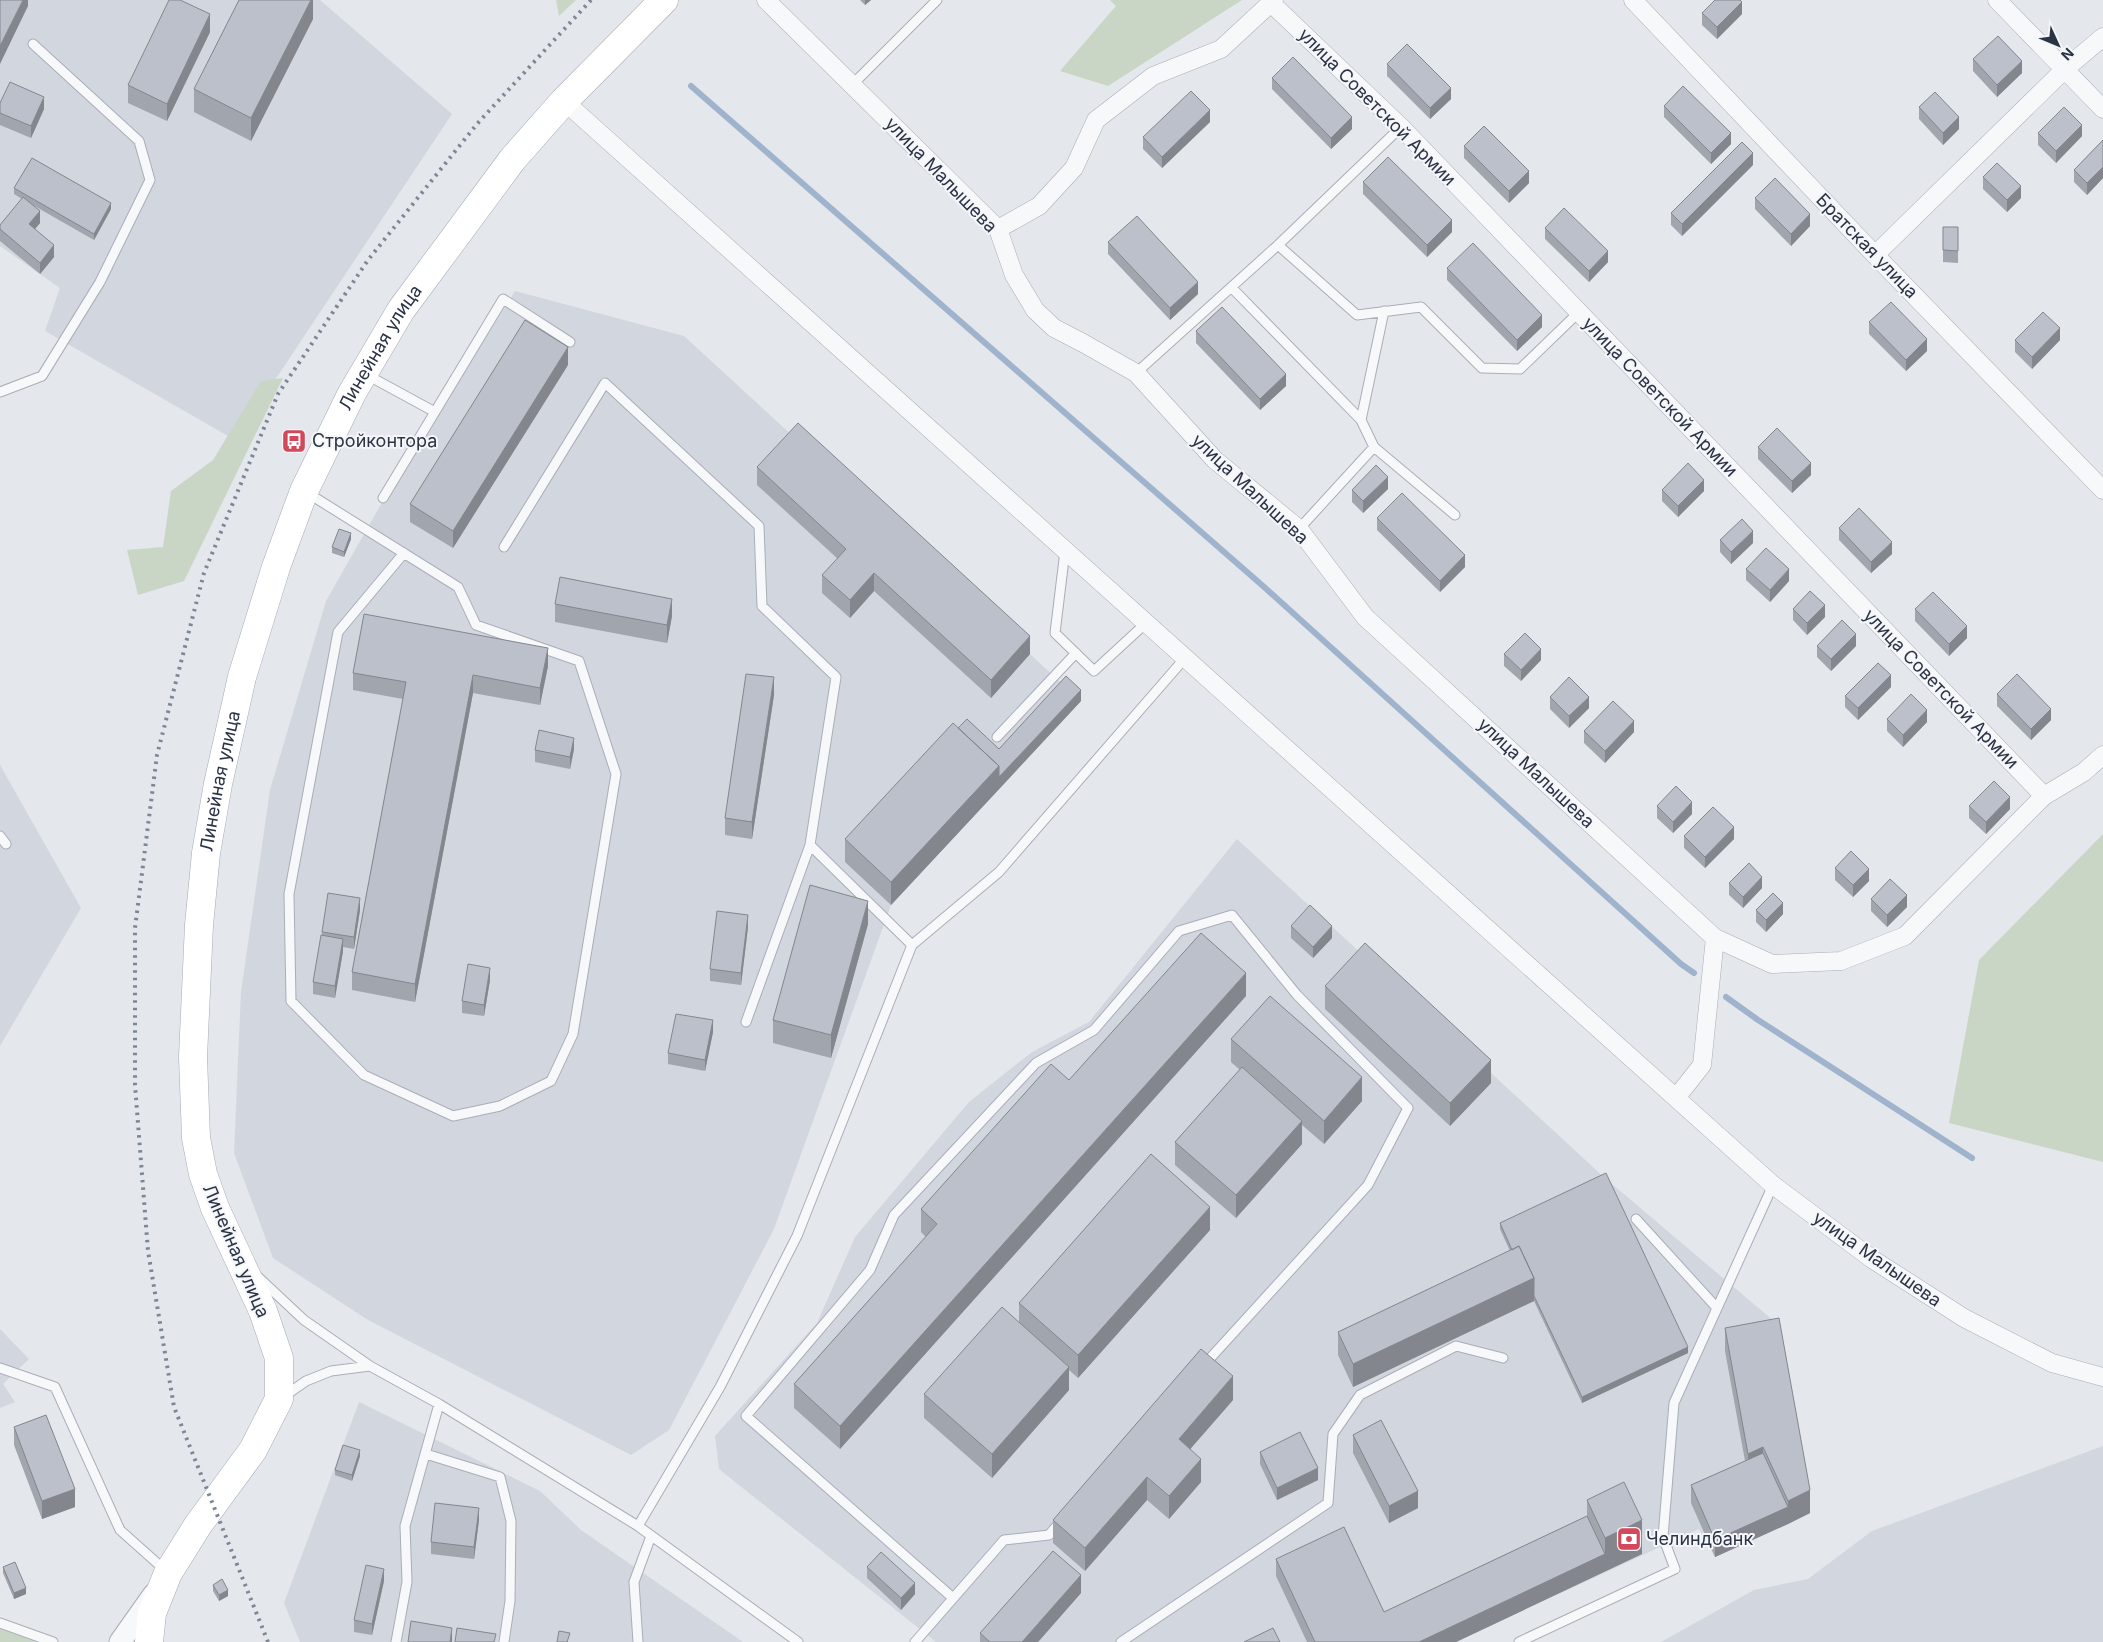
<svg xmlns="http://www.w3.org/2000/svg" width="2103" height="1642" viewBox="0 0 2103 1642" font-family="Inter,sans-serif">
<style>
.built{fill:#d2d6de}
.green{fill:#c9d6c5}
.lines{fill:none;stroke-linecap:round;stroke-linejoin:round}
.stream{stroke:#9fb4cc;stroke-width:6}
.service-casing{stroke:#a9aeb7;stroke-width:11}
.minor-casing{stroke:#a9aeb7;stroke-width:19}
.tertiary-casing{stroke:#a9aeb7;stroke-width:23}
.primary-casing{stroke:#a3abb8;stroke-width:29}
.service{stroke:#f7f8fa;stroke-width:9}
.minor{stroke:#f7f8fa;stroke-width:18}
.tertiary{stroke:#f7f8fa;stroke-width:21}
.primary{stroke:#fff;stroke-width:28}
.rail{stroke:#7d8696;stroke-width:4;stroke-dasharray:2.5 5;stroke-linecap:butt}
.wall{fill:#a1a5ae}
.shaded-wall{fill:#83868d}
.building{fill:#bbc0ca;stroke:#83868d}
.labels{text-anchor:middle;stroke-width:4;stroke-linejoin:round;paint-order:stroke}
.street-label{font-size:18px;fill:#2b3445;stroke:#f4f6f9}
.poi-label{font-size:18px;fill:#2b3445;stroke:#f4f6f9;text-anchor:start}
</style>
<rect width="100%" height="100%" fill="#e4e7ec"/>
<!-- built -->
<path class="built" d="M0,0h320l132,114 -217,326 -190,-109 15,-43 -60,-42z
M515,291l169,45 397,365 -190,204 -117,324 -105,201 -38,25 -263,-135 -95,-62 -39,-105 7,-161 29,-202 56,-189 54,-95z
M0,765l81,143 -81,138z
M1237,839l369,340 175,148 -2,14 31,172 -95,44 -16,-28 -244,113h-519l-217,-173 -4,-33 102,-113 38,-86 114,-135 63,-50 57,-30z
M0,1329l29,30 -26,25 12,18 -15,6z
M359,1402l181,89 41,39 162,112h-443l-16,-39z
M2103,1446v196h-442l93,-52 54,-11 64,-48z"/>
<!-- green -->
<path class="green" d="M556,0h20l-17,16z
M1110,0h132l-134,86 -48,-15 56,-65z
M283,378l-99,203 -46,14 -11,-45 36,-3 8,-56 42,-31 48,-79z
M2103,834v328l-154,-39 30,-163z
M0,1628l38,14h-38z"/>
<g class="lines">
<!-- stream -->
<path class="stream" d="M691,86l572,500 418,378 13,9
M1726,997l32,23 214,138"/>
<defs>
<path id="service" d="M852,85l85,-85
M1278,245l79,70 64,-8 61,61 38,1 58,-56
M1232,288l129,132
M1136,373l142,-128 123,-118
M367,375l68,37
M0,392l42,-16 58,-94 50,-102 -11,-39 -106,-97
M1374,447l81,68
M306,492l152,95 18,38 103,36 37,113 -43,260 -22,47 -51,25 -47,10 -89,-41 -73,-74 -2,-107 49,-262 66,-79
M383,498l120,-199 67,43
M1299,529l75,-82 -13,-27 23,-109
M504,547l101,-164 154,143 3,80 74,71 -26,168 102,100
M1065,551l-10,82 39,38 52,-48
M997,737l79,-84
M0,836l6,8
M746,1022l64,-177
M1636,1219l81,89
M257,1276l47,44 66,46 69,38 199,122 160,116
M0,1368l55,19 65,143 46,41
M283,1397l23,-16 25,-10 39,-5
M426,1454l74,23 11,44 -1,80 -6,41
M638,1526l82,-139 77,-151 115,-291 87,-73 186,-214
M953,1598l-207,-182 124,-146 24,-55 142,-152 58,-33 85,-99 53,-16 65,80 111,113 -40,77 -164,180
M0,1623l53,19
M396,1642l11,-60 -2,-56 34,-122
M638,1642l-4,-60 17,-46
M915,1642l89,-102 45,-5 11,-13
M1121,1642l207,-139 5,-69 27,-39 96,-49 47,12
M1519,1642l156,-73 -12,-32 11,-134 99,-218"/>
<path id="minor" d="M766,0l232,229 16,46 21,35 19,18 29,15 53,30 79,87 84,69 66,88 350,321 -13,127 -26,33
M1633,0l242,255 228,235
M1997,0l106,109
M1271,3l130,124 643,669
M564,101l1209,1084 99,74 92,59 88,45 51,14
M998,229l41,-23 35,-38 22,-48 57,-44 68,-27 53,-49
M1875,255l190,-186 38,-32
M1715,938l57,26 69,-3 64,-25 139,-140 40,-24 19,-17"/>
<path id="tertiary" d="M120,1642l34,-48"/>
<g id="primary">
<path id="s1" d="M149,1642l3,-29 16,-40 30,-48 55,-75 26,-51v-41l-16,-47 -48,-103 -12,-34 -7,-36 -3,-81 6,-132 7,-72 12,-69 24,-107 34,-110 28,-76 48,-98 49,-83 111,-150 52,-59 100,-101"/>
</g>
</defs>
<!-- service casing -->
<use href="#service" class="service-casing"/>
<!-- minor casing -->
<use href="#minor" class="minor-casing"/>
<!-- tertiary casing -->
<use href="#tertiary" class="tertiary-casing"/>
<!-- primary casing -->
<use href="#primary" class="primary-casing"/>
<!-- service -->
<use href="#service" class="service"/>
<!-- minor -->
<use href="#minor" class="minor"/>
<!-- tertiary -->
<use href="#tertiary" class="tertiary"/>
<!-- primary -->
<use href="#primary" class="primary"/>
<!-- rail -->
<path class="rail" d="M268,1642l-94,-235 -26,-156 -13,-166v-157l22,-173 47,-182 74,-179 90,-134 109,-136 114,-124"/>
</g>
<!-- wall -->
<path class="wall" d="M313,0v19l-62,122 -57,-29v-23z
M860,0h11l-6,5z
M1702,13l40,1 -25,25 -15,-14z
M210,32l-43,89 -39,-18v-18z
M1973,59l49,14 -25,24 -24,-26z
M1387,64l64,35 -21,20 -43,-43z
M1272,78l80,51 -21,20 -59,-60z
M0,103l44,6 -13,29 -31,-13z
M1664,106l67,38 -20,20 -47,-47z
M1919,107l40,22 -16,16 -24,-26z
M1210,122l-48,46 -19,-19v-12z
M2038,133l44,3 -26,27 -18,-18z
M2103,140v38l-16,17 -13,-13v-12z
M1464,146l65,37 -20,20 -45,-45z
M1753,165l-71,71 -11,-11v-12z
M1983,177l38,21 -14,14 -24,-23z
M1363,182l89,50 -25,25 -64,-63z
M14,188l97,21 -17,31 -63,-36 9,19 -5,6 19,28 -14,17 -40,-33v-16l22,-26 -8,-5z
M1755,198l55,28 -19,20 -36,-37z
M1958,227v36l-15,-1v-12z
M1545,228l63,34 -19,20 -44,-43z
M1108,242l90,52 -28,26 -62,-66z
M1447,268l95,59 -25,24 -70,-71z
M1869,322l58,29 -21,20 -37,-37z
M1196,331l90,55 -26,24 -64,-67z
M2015,340h45l-28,29 -17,-17z
M568,365l-115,183 -43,-26v-18z
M1758,447l53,28 -19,18 -34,-34z
M757,467l273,187 -39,44 -117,-107 -24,27 -28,-25v-18l16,-16 -81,-74z
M1388,489l-25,24 -11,-11v-12z
M1662,490l42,1 -26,26 -16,-16z
M1377,518l88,49 -25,25 -63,-62z
M1839,528l53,26 -21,19 -32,-33z
M351,539l-7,18 -12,-4v-6z
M1720,540l33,3 -22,21 -11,-12z
M1746,569l43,12 -19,21 -24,-22z
M555,604l117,12 -5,27 -112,-21z
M1793,609l32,8 -18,18 -14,-15z
M1915,609l52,29 -18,18 -34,-35z
M1817,646h39l-25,25 -14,-14z
M1504,654l37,6 -20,21 -17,-15z
M548,666l-8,39 -67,-12 -58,309 -63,-12v-18l51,-273 -50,-9v-17z
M1891,687l-33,33 -13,-13v-11z
M1997,694l54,26 -20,20 -34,-34z
M774,695l-22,144 -27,-4v-17z
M1550,697l39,11 -20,20 -19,-19z
M1081,701l-190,204 -46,-43v-23l113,-111 41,21z
M1887,719l40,3 -24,25 -16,-16z
M1584,731l50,1 -29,31 -21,-20z
M574,749l-4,20 -35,-7v-12z
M1657,806l35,8 -19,19 -16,-15z
M1969,806l41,3 -24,25 -17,-16z
M1684,836l50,3 -29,29 -21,-20z
M1835,868l34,13 -16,16 -18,-17z
M1729,883l33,5 -19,20 -14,-13z
M1871,899l36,8 -20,20 -16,-16z
M360,910l-6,39 -11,-2v4l-8,47 -22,-4v-12l9,-50z
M1756,910l27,4 -17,18 -10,-10z
M868,924l-37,134 -58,-15v-23z
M1291,926l41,12 -19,20 -22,-20z
M748,927l-7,58 -31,-4v-12z
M490,980l-6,36 -22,-3v-12z
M1325,986l166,97 -41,43 -125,-117z
M1246,996l-406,453 -46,-41v-24l132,-147 -5,-5v-23z
M713,1032l-8,39 -37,-7v-11z
M1231,1039l131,62 -38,43 -22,-19v19l-66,74 -61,-53v-23l65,-72 -9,-8z
M1500,1223l188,130 -106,50 -48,-102 -181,86 -15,-32v-23l172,-81 -10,-22z
M1210,1230l-132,148 -9,-8v20l-77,88 -68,-60v-24l95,-71v-20z
M1725,1328l85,185 -22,11 -73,33 -24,-54v-18l54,-24 -20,-110z
M1233,1400l-43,49 11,33 -32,37 -22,-19 -62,71 -32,-28v-23z
M14,1427l61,80 -33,12 -28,-74z
M1353,1435l65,73 -29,15 -36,-70z
M1260,1452l58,28 -41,20 -17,-36z
M360,1456l-8,25 -17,-6v-5z
M1587,1500l55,54 -186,88h-149l-31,-66v-17l108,53 203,-96z
M479,1520l-5,39 -43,-5v-12z
M3,1567l23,27 -12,5 -11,-26z
M867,1567l48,27 -14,16 -34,-32z
M384,1581l-12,54 -18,-3v-12z
M213,1585l15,11 -9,5 -6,-10z
M1081,1593l-43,49h-58v-9z"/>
<!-- shaded-wall -->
<path class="shaded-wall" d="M23,0h5v6l-28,58v-18z
M311,0h2v19l-62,122v-23z
M865,0h6l-6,5z
M1742,2v12l-25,25v-12z
M210,14v18l-43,89v-17z
M2022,61v12l-25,24v-12z
M1451,88v11l-21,20v-11z
M44,97v12l-13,29v-12z
M1210,110v12l-48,46v-11z
M1352,117v12l-21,20v-11z
M1959,117v12l-16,16v-12z
M2082,125v11l-26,27v-12z
M1731,133v11l-20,20v-11z
M1753,153v12l-71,71v-12z
M2103,167v11l-16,17v-12z
M1529,171v12l-20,20v-12z
M2021,186v12l-14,14v-12z
M111,203v6l-17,31v-6z
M40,211v12l-11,13v-12z
M1810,214v12l-19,20v-12z
M1452,220v12l-25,25v-12z
M54,245v12l-14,17v-11z
M1608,251v11l-19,20v-11z
M1198,282v12l-28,26v-12z
M1542,315v12l-25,24v-11z
M2060,328v12l-28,29v-12z
M1927,339v12l-21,20v-11z
M568,347v18l-115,183v-17z
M1286,374v12l-26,24v-11z
M1811,463v12l-19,18v-12z
M1388,477v12l-25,24v-12z
M1704,480v11l-26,26v-11z
M1753,531v12l-22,21v-12z
M351,533v6l-7,18v-5z
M1892,542v12l-21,19v-11z
M1465,555v12l-25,25v-11z
M1789,569v12l-19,21v-12z
M874,573v18l-24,27v-18z
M672,599v17l-5,27v-18z
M1825,605v12l-18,18v-12z
M1967,626v12l-18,18v-12z
M1856,634v12l-25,25v-12z
M1030,636v18l-39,44v-18z
M548,648v18l-8,39v-17z
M1541,649v11l-20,21v-11z
M473,675v18l-58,309v-18z
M1891,675v12l-33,33v-12z
M774,677v18l-22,144v-17z
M1081,690v11l-190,204v-23l108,-116z
M1589,697v11l-20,20v-12z
M2051,709v11l-20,20v-11z
M1927,710v12l-24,25v-12z
M1634,721v11l-29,31v-12z
M574,738v11l-4,20v-12z
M2010,797v12l-24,25v-12z
M1692,802v12l-19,19v-11z
M1734,827v12l-29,29v-11z
M1869,869v12l-16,16v-12z
M1762,877v11l-19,20v-11z
M1907,895v12l-20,20v-12z
M360,898v12l-6,39v-12z
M868,901v23l-37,134v-23z
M1783,903v11l-17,18v-12z
M748,915v12l-7,58v-12z
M1332,926v12l-19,20v-11z
M343,939v12l-8,47v-12z
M490,968v12l-6,36v-11z
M1246,973v23l-406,453v-23z
M713,1020v12l-8,39v-11z
M1491,1060v23l-41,43v-23z
M1362,1077v24l-38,43v-23z
M1302,1121v23l-66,74v-23z
M1210,1207v23l-132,148v-23z
M1534,1278v23l-181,86v-23z
M1688,1347v6l-106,50v-6z
M1069,1367v23l-77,88v-24z
M1233,1376v24l-54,62v-23z
M1763,1447v23l-15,7v-23z
M360,1450v6l-8,25v-6z
M1201,1459v23l-32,37v-23z
M1318,1468v12l-41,20v-12z
M1147,1477v23l-62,71v-23z
M75,1489v18l-33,12v-18z
M1810,1490v23l-22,11 -73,33v-17l73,-33v-6z
M1418,1491v17l-29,15v-17z
M479,1508v12l-5,39v-12z
M1642,1520v34l-186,88h-37l186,-88v-16z
M384,1569v12l-12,54v-11z
M1081,1575v18l-43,49h-16z
M915,1583v11l-14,16v-12z
M26,1588v6l-12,5v-6z
M228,1590v6l-9,5v-6z
M452,1628v14h-2z"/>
<!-- building -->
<path class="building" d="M0,0h23l-23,46z
M169,0h11l30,14 -43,90 -39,-19z
M239,0h72l-60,118 -57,-29z
M1715,0h25l2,2 -25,25 -15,-14z
M1998,36l24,25 -25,24 -24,-26z
M1407,44l44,44 -21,20 -43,-44z
M1293,57l59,60 -21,21 -59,-60z
M10,82l34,15 -13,29 -31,-13v-10z
M1683,86l48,47 -20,20 -47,-47z
M1191,91l19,19 -48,47 -19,-20z
M1935,92l24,25 -16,16 -24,-26z
M2064,107l18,18 -26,26 -18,-18z
M1484,126l45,45 -20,20 -45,-45z
M2103,140v27l-16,16 -13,-13z
M1742,142l11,11 -71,71 -11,-11z
M1388,157l64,63 -25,25 -64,-63z
M32,158l79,45 -17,31 -80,-46z
M1997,163l24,23 -14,14 -24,-23z
M1775,178l35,36 -19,20 -36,-36z
M23,197l17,14 -11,13 25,21 -14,18 -40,-34v-4z
M1564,208l44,43 -19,20 -44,-43z
M1137,216l61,66 -28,26 -62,-66z
M1943,227h15v24l-15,-1z
M1473,243l69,72 -25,25 -70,-72z
M1891,302l36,37 -21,21 -37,-38z
M1222,307l64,67 -26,25 -64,-68z
M2043,312l17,16 -28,29 -17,-17z
M525,320l43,27 -115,184 -43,-27z
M798,423l232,213 -39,44 -117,-107 -24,27 -28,-25 24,-26 -89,-82z
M1777,428l34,35 -19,18 -34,-34z
M1688,463l16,17 -26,26 -16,-16z
M1376,465l12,12 -25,24 -11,-11z
M1402,493l63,62 -25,26 -63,-63z
M1859,508l33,34 -21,20 -32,-34z
M1742,519l11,12 -22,21 -11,-12z
M339,529l12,4 -7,19 -12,-5z
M1766,548l23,21 -19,21 -24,-21z
M560,577l112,22 -5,26 -112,-21z
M1810,591l15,14 -18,18 -14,-14z
M1933,592l34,34 -18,18 -34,-35z
M364,614l184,34 -8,40 -67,-13 -58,309 -63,-12 54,-290 -53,-9z
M1842,620l14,14 -25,25 -14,-13z
M1525,633l16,16 -20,21 -17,-16z
M1878,663l13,12 -33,33 -13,-12z
M746,674l28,3 -22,145 -27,-4z
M2017,674l34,35 -20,20 -34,-35z
M1066,676l15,14 -82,87v-11l-41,-38 9,-9 32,30z
M1569,677l20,20 -20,19 -19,-19z
M1911,694l16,16 -24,25 -16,-16z
M1613,701l21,20 -29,30 -21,-20z
M953,723l46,43 -108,116 -46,-43z
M539,730l35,8 -4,19 -35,-7z
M1994,781l16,16 -24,25 -17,-16z
M1676,786l16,16 -19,20 -16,-16z
M1713,807l21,20 -29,30 -21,-21z
M1851,851l18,18 -16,16 -18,-17z
M1749,863l13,14 -19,20 -14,-14z
M1890,879l17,16 -20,20 -16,-16z
M810,885l58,16 -37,134 -58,-15z
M328,893l32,5 -6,39 -32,-5z
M1773,893l10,10 -17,17 -10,-10z
M1310,905l22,21 -19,21 -22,-21z
M717,911l31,4 -7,58 -31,-4z
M1201,933l45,40 -406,453 -46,-42 143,-160 -16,-15 130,-145 18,16z
M321,935l22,4 -8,47 -22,-4z
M1365,943l126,117 -41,43 -125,-117z
M468,964l22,4 -6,37 -22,-4z
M1270,996l92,81 -38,44 -93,-82z
M676,1014l37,6 -8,40 -37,-7z
M1242,1067l60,54 -66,74 -61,-53z
M1151,1154l59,53 -132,148 -59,-52z
M1606,1173l82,174 -106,50 -48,-101v-18l-15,-32 -7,4 -12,-27z
M1519,1246l15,32 -181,86 -15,-32z
M1002,1307l67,60 -77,87 -68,-60z
M1779,1318l31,172 -22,11 -25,-54 -15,7 -23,-126z
M1201,1349l32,27 -54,63 22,20 -32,37 -22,-19 -62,71 -32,-28z
M46,1415l29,74 -33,12 -28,-74z
M1381,1420l37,71 -29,15 -36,-71z
M1300,1432l18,36 -41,20 -17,-36z
M343,1445l17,5 -8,25 -17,-5z
M1763,1453l25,54 -73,33 -24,-55z
M1624,1482l18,38 -37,18 -18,-38z
M435,1503l44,5 -5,39 -43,-5z
M1587,1516l18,38 -186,88h-104l-39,-83 68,-32 40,85z
M1053,1551l28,24 -59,67h-32l-10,-9z
M881,1552l34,31 -14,15 -34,-31z
M15,1562l11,26 -12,5 -11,-26z
M366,1565l18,4 -12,55 -18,-4z
M222,1579l6,11 -9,5 -6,-10z
M411,1621l41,7 -2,14h-42z
M457,1628l39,6 -2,8h-39z
M1273,1628l7,14h-36z
M559,1631l11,2 -3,9h-10z"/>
<!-- icons -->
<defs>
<symbol id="bus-square" viewBox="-11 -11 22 22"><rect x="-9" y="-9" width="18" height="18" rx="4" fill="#d1495b" stroke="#f4f6f9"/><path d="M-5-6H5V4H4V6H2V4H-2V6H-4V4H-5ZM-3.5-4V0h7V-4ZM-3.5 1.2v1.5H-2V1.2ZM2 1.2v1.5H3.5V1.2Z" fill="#fff"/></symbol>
<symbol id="bank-square" viewBox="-11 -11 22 22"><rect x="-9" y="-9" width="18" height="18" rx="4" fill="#d1495b" stroke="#f4f6f9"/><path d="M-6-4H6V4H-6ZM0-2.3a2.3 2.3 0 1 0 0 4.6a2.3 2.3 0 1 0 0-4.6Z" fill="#fff"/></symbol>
</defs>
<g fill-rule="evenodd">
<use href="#bus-square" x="280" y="427" width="28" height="28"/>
<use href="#bank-square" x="1615" y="1525" width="28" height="28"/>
</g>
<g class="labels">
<!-- street labels -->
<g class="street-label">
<text transform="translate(1377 107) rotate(45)" y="6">улица Советской Армии</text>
<text transform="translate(941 175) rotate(46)" y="6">улица Малышева</text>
<text transform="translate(1867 246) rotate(46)" y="6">Братская улица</text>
<text dy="6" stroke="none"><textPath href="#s1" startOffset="1380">Линейная улица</textPath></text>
<text transform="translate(1660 397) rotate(46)" y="6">улица Советской Армии</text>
<text transform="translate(1250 489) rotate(43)" y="6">улица Малышева</text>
<text transform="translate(1941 689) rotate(46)" y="6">улица Советской Армии</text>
<text transform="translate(1536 773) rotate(43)" y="6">улица Малышева</text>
<text dy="6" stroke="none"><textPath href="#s1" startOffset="915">Линейная улица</textPath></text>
<text transform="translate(236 1251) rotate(67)" y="6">Линейная улица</text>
<text transform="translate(1877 1259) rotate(35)" y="6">улица Малышева</text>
</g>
<!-- poi labels -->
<g class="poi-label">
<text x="312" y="447">Стройконтора</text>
<text x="1646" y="1545">Челиндбанк</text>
</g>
</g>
<!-- north arrow -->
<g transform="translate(2058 45) rotate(134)" stroke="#f4f6f9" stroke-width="4" paint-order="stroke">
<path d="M0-4L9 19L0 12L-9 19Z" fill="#2b3445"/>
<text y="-8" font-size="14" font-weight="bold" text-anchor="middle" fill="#2b3445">N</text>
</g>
</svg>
